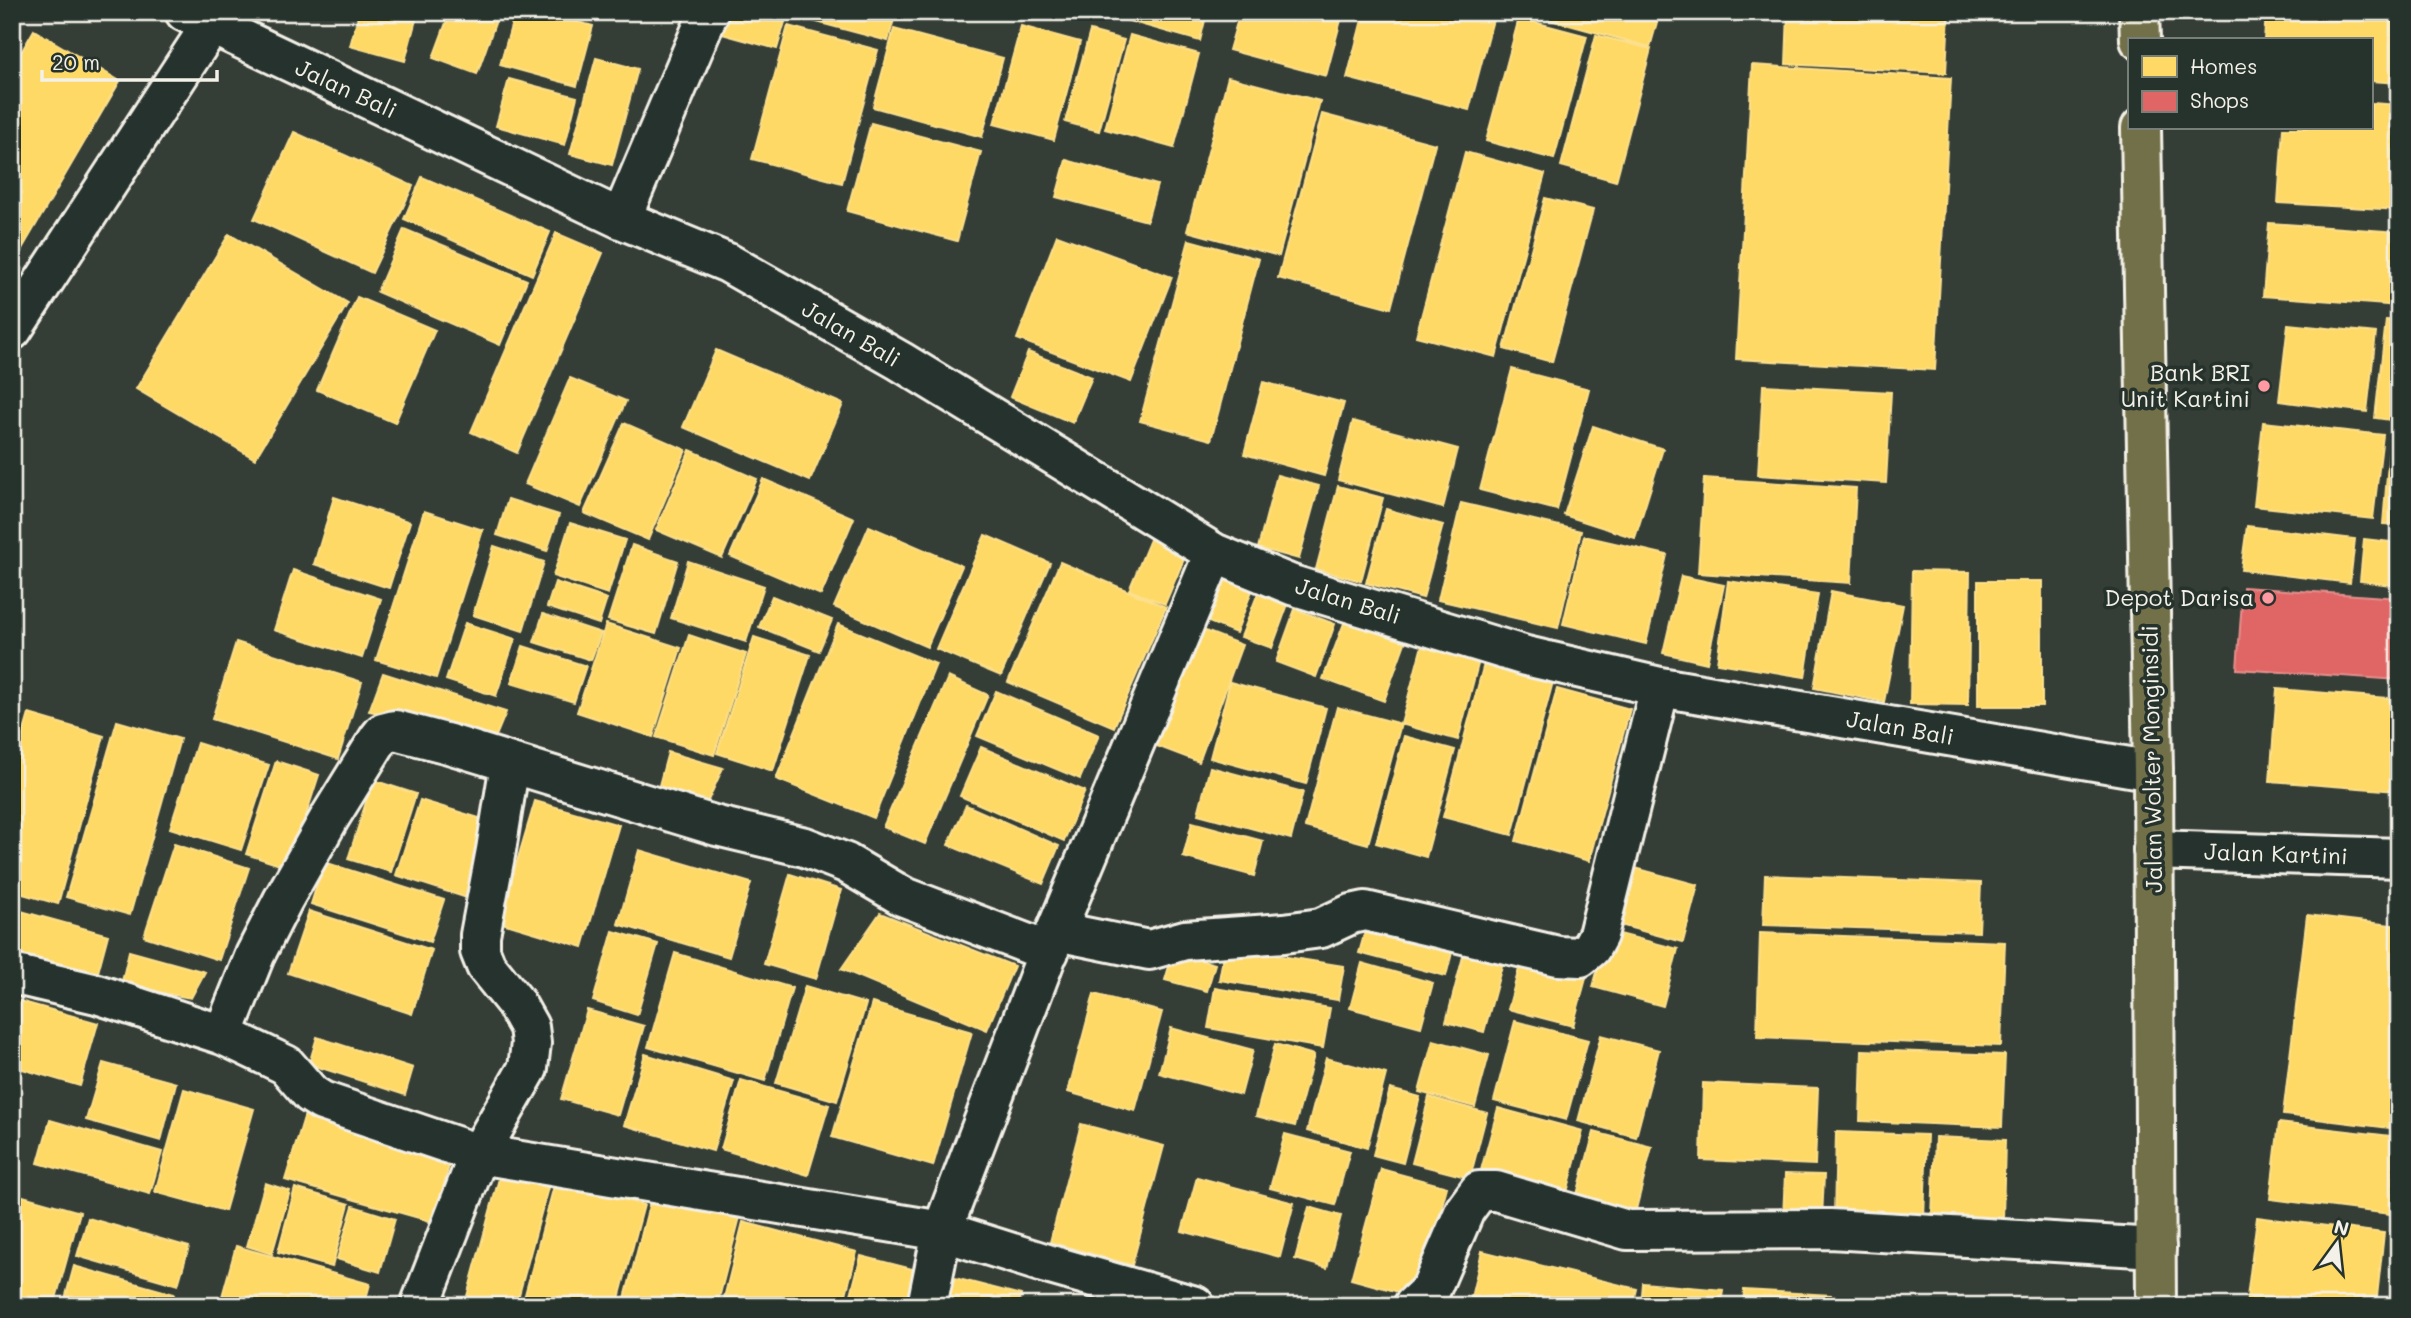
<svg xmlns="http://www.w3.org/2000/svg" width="2411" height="1318" viewBox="0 0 2411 1318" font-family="Mali,sans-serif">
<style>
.homes{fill:#ffd966;stroke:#fce08d;stroke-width:2}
.shops{fill:#e06666;stroke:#e6908d;stroke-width:2}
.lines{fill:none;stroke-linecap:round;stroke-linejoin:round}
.street-casing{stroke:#f4f1e8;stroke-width:44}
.highway-casing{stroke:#f4f1e8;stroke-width:44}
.street{stroke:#26332d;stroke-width:38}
.highway{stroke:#726f4a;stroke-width:38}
.poi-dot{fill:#ff9aa2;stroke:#26332d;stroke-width:2.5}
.labels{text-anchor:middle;stroke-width:7;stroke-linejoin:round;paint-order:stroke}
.street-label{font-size:23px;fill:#f4f1e8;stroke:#26332d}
.poi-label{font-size:23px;fill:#f4f1e8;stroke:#26332d;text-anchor:end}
</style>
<rect width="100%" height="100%" fill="#343d36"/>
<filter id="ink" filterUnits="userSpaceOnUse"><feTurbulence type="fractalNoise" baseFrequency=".0143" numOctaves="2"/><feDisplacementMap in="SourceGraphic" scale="14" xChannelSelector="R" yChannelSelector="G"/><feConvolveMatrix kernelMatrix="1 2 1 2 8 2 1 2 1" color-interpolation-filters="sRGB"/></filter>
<g filter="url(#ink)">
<!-- homes -->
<path class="homes" d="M359,12h59l-13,49 -55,-15z
M450,12h49l-22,62 -44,-16z
M515,12h25l53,14 -16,60 -77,-21z
M721,12h28l36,10 -8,27 -62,-17z
M779,12h117l-8,29z
M1097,12h110l-7,29z
M1240,12h72l29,8 -15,56 -97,-26z
M1364,12h131l-26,98 -122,-32z
M1521,12h139l-10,35z
M1788,12h161l-3,61 -160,-9z
M2266,12l133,1v70l-28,-2v-41h-107z
M1519,18l68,18 -33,123 -68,-18z
M788,26l90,24 -36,133 -90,-24z
M1021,26l59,16 -26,98 -60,-16z
M894,29l109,29 -21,79 -109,-30z
M34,30l86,51 -108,185v-198z
M1090,31l34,9 -25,91 -34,-9z
M1130,35l69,19 -25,94 -69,-19z
M1596,35l55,14 -35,132 -55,-15z
M596,58l42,11 -26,96 -42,-11z
M1752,65l199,13 -16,292 -199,-11z
M1228,77l92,24 -41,155 -92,-25z
M509,79l68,18 -12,48 -69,-19z
M2371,103l28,2v105l-121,-7 5,-75h88z
M1322,114l113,30 -44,164 -113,-30z
M871,123l110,29 -24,89 -110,-30z
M294,132l119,54 -41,87 -118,-54z
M1465,152l80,22 -49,183 -80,-21z
M1066,160l91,25 -10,36 -91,-24z
M422,177l128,55 -18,43 -128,-56z
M1545,198l48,12 -41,152 -48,-13z
M2269,223l130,9v74l-136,-10z
M404,229l123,51 -27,65 -123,-53z
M556,233l47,20 -86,200 -46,-21z
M229,234l119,69 -93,156 -119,-70z
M1057,235l115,42 -41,105 -114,-43z
M1189,240l70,19 -48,181 -71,-19z
M357,297l78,33 -40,93 -78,-33z
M2386,320l13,1v100l-24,-3z
M2288,324l88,9 -9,79 -88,-11z
M716,350l127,54 -33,77 -127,-54z
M1028,352l64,25 -19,46 -63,-26z
M1512,369l77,20 -32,121 -77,-20z
M570,378l56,23 -46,106 -55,-23z
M1263,382l81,21 -20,73 -80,-22z
M1763,385l128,7 -5,91 -128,-8z
M1353,421l105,28 -15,59 -105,-28z
M2263,422l120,13 -10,84 -119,-13z
M624,423l62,27 -38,90 -64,-27z
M1593,426l70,23 -28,89 -71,-23z
M2390,438l9,1v86l-16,-1z
M690,450l67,29 -35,79 -66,-28z
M1277,475l42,11 -20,73 -41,-11z
M1704,478l152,10 -5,95 -153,-10z
M763,479l91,39 -33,77 -91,-39z
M1338,486l45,12 -22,83 -45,-12z
M334,497l76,25 -21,66 -75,-24z
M508,499l51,16 -12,36 -50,-16z
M1461,503l120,28 -23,97 -120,-28z
M1386,509l57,16 -20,73 -57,-15z
M424,511l59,19 -47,148 -60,-18z
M570,523l55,17 -17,54 -55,-18z
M869,526l93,40 -35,81 -93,-40z
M2247,526l108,13 -5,44 -109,-13z
M985,535l65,28 -49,113 -65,-27z
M1584,536l83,19 -21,89 -83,-20z
M1151,537l36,15 -22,52 -36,-14z
M2364,539l35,4v43l-39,-5z
M632,545l46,16 -22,73 -48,-14z
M494,546l50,16 -21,69 -50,-16z
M688,561l76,25 -18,56 -75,-24z
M1060,562l106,45 -52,120 -106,-45z
M293,570l88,29 -19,59 -88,-28z
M1912,571l58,1 -2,133 -58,-1z
M1212,572l41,16 -17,45 -40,-16z
M1681,576l43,9 -17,78 -44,-10z
M1728,581l90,13 -13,83 -88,-14z
M1978,581h64v125h-64z
M555,582l52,17 -8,25 -52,-17z
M1831,591l72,14 -19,97 -70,-14z
M1258,593l30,11 -16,44 -31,-11z
M772,596l60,24 -13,31 -60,-24z
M1295,609l40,15 -19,53 -40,-15z
M543,614l58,19 -10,27 -57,-18z
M1347,615l60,22 -23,64 -61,-22z
M465,623l50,16 -19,57 -50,-16z
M606,624l75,24 -28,89 -76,-25z
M838,624l98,40 -62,154 -98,-39z
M1190,625l52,20 -43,117 -53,-20z
M689,635l57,19 -32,101 -58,-18z
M754,637l56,18 -37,116 -56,-18z
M1424,638l57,15 -23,87 -57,-16z
M236,642l126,40 -24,77 -126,-40z
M523,646l63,20 -12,36 -63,-19z
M1485,660l69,18 -42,157 -69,-18z
M383,673l123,39 -10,24 -127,-25z
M948,677l40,18 -63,149 -42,-17z
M1230,682l96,26 -20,76 -96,-26z
M1557,689l73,20 -41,152 -73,-20z
M2277,689l122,10 -3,92 -126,-10z
M996,691l103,44 -19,44 -103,-43z
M1337,707l64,17 -33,120 -63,-17z
M29,714l75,22 -46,168 -46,-13v-118z
M117,721l63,18 -50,176 -64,-18z
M1404,736l51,14 -29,107 -50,-14z
M197,743l72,22 -28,85 -71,-22z
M981,747l104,44 -21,50 -104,-45z
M668,752l55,16 -17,37 -48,-16z
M276,761l43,14 -30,93 -43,-14z
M1210,767l93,25 -12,47 -93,-25z
M373,780l43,14 -25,78 -43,-13z
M420,800l72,22 -25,76 -71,-23z
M535,801l84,24 -36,122 -84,-25z
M966,805l93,41 -16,38 -95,-39z
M1192,822l71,19 -9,35 -71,-19z
M174,844l75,24 -30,92 -75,-24z
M639,850l112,33 -22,74 -111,-33z
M324,862l120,38 -14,42 -119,-38z
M1624,865l74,20 -15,57 -74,-20z
M790,874l51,16 -25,89 -52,-15z
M1765,875l216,8 -2,49 -216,-7z
M21,911l87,24 -11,41 -85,-24v-10z
M309,911l123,39 -20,64 -124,-41z
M880,913l134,53 -27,64 -146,-61z
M2307,915l92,11v203l-116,-14z
M1369,917l86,24 -9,35 -87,-23z
M613,931l45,13 -21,71 -44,-14z
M1608,931l70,18 -15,57 -70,-19z
M1760,933l245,9 -4,104 -244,-9z
M1467,941l39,10 -22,81 -38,-10z
M1225,947l119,19 -6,34 -119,-20z
M129,951l76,21 -14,26 -70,-12z
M675,953l117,35 -27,93 -117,-34z
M1173,953l42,11 -8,27 -42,-11z
M1523,954l65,17 -15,55 -65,-17z
M1362,963l71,20 -12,44 -71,-19z
M805,986l61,18 -29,97 -61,-18z
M1215,988l115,20 -7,40 -115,-20z
M1094,994l68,18 -27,99 -67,-19z
M16,1000l82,23 -18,63 -68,-20v-54z
M872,1003l100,29 -39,134 -101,-29z
M587,1010l57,16 -26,89 -57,-16z
M1515,1021l73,19 -22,80 -72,-19z
M1171,1028l82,22 -12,45 -82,-22z
M1601,1035l58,15 -23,87 -58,-16z
M317,1037l96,31 -8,27 -96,-31z
M1433,1040l56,15 -14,52 -56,-15z
M1275,1044l39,11 -19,71 -39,-10z
M1862,1050l143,5 -3,72 -142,-6z
M645,1054l89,27 -21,70 -89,-26z
M1326,1058l60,16 -19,74 -60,-17z
M103,1063l73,20 -15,58 -75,-21z
M741,1080l88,25 -21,70 -87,-26z
M1703,1083l115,5 -3,77 -114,-5z
M184,1089l70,20 -29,102 -70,-19z
M1390,1089l30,8 -17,66 -30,-8z
M1429,1097l58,16 -17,65 -58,-15z
M1498,1108l85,23 -19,73 -86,-23z
M305,1114l147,41 -19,67 -148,-42z
M50,1120l112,32 -12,42 -112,-31z
M2279,1123l120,14v78l-129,-16z
M1081,1124l83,22 -32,119 -82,-23z
M1594,1132l58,15 -20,78 -59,-16z
M1836,1132l91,3 -3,85 -90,-3z
M1285,1134l65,17 -15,54 -65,-17z
M1935,1137l70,3 -2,80 -71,-2z
M1381,1169l66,18 -30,110 -66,-18z
M501,1171l48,13 -33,122h-13l-36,-10z
M1785,1174l39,1 -2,44 -39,-2z
M1197,1177l97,26 -14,54 -98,-26z
M555,1182l89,23 -27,101h-95z
M265,1183l25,8 -18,63 -25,-8z
M295,1188l54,16 -17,63 -54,-15z
M12,1193l68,19 -26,94h-42z
M652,1194l88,23 -23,89h-94z
M353,1206l42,13 -15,53 -43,-13z
M1309,1207l32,9 -14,52 -32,-9z
M2257,1217l127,16 -8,73h-130z
M88,1218l101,29 -11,38 -101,-29z
M743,1222l114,30 -14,54h-121z
M236,1246l134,38 -6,22h-123l-20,-6z
M1482,1251l155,38 -4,17h-164z
M861,1256l63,16 -9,34h-67z
M74,1266l100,28 -3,12h-108z
M947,1276l74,19 -3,11h-78z
M1643,1283l80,7 -2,16h-80z
M1744,1290l87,5 -1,11h-87z
M1853,1301l110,4v1h-110z"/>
<!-- shops -->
<path class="shops" d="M2243,587l156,11v82l-162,-11z"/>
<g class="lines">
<defs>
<path id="street" d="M185,12l436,207 107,44 172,98 314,192 78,32 234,71 134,31 493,84
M621,219l88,-207
M12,330l199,-305
M2153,850l246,8
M1056,931l93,19 36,-10 99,-7 37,-5 30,-14 14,-3 193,45 22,1 11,-9 7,-13 62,-248
M12,974l85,20 126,41 63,30 25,29 11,7 157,53 463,77 105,33 148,42
M223,1035l32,-80 28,-55 47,-83 49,-79 4,-5 12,-3 54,14 268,82 88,21 41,16 56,33 147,56
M420,1306l59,-152 49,-86 3,-25 -2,-16 -14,-25 -29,-36 -6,-15v-16l16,-85 14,-87
M927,1306l15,-75 114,-300 158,-378
M1413,1306l18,-17 34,-79 14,-19h17l131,39 203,-1 326,19"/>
<path id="highway" d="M2139,12l1,28
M2141,128l12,643 3,535"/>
</defs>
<!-- street casing -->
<use href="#street" class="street-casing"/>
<!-- highway casing -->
<use href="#highway" class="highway-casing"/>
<!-- street -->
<use href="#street" class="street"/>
<!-- highway -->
<use href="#highway" class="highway"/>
</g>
</g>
<!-- markers -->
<g class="poi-dot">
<circle cx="2264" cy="386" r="7"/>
<circle cx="2268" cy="598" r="7"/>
</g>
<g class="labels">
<!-- street labels -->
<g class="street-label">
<text transform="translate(346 89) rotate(25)" y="8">Jalan Bali</text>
<text transform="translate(851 334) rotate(30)" y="8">Jalan Bali</text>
<text transform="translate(1348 601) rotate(17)" y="8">Jalan Bali</text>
<text transform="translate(1900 728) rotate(10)" y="8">Jalan Bali</text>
<text transform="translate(2152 759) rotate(-91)" y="8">Jalan Wolter Monginsidi</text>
<text transform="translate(2276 854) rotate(2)" y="8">Jalan Kartini</text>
</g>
<!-- poi labels -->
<g class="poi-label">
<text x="2250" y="381">Bank BRI<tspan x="2250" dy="26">Unit Kartini</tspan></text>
<text x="2254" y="606">Depot Darisa</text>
</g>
</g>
<!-- margin -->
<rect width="2411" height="1318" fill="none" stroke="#26332d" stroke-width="42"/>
<rect x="21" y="21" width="2369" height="1276" fill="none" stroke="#f4f1e8" stroke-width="2.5" filter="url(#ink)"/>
<!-- legend -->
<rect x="2128" y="38" width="245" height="91" fill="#26332d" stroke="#787f78" stroke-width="2"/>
<rect x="2142" y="56" width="35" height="21" fill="#ffd966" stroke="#787f78" stroke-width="2"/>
<text x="2190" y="74" font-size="21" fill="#f4f1e8">Homes</text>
<rect x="2142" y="91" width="35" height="21" fill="#e06666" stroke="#787f78" stroke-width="2"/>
<text x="2190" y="108" font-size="21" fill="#f4f1e8">Shops</text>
<!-- north arrow -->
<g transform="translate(2337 1244) rotate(15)" stroke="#26332d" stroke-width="5" paint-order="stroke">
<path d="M0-5L12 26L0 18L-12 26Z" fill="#f4f1e8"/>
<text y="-10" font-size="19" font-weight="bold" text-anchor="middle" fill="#f4f1e8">N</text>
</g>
<!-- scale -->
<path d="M42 70v10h175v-10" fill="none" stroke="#f4f1e8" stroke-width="3.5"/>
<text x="52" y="70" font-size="21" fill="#f4f1e8" stroke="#26332d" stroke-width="5" paint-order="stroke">20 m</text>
</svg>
